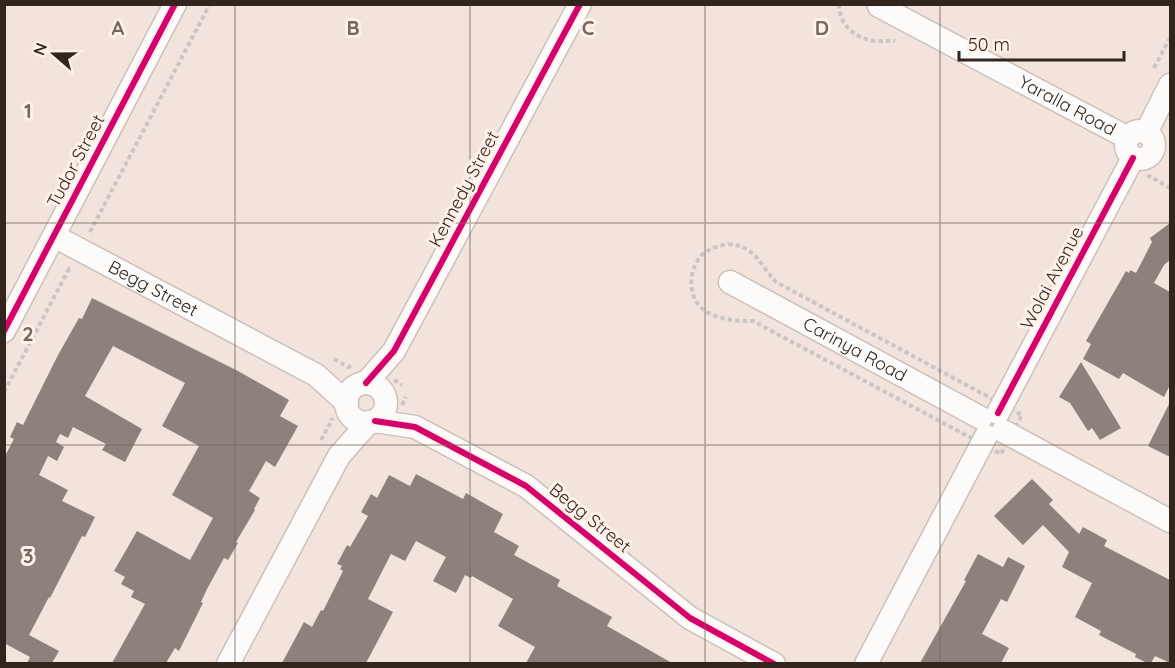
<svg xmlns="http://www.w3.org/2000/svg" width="1175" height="668" viewBox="0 0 1175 668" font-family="Quicksand,sans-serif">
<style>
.building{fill:#8c827b}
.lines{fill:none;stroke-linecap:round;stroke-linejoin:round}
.minor-casing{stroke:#ccc0b9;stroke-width:25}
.path{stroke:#cbc6c3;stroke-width:4;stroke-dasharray:4.5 3;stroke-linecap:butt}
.minor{stroke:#fdfbfa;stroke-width:22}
.cycleway-casing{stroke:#fef1ea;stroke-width:10}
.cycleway{stroke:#d6006c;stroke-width:6}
.grid{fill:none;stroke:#756860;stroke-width:1.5;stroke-opacity:0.55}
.labels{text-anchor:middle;stroke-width:6;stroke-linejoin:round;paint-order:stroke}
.street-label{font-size:18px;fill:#31251e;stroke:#fef1ea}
.grid-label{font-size:20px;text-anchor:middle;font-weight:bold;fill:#756860;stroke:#fef1ea;stroke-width:6;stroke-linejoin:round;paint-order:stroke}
</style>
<rect width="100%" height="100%" fill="#f2e4dc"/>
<!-- building -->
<path class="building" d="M1170,223v37l-6,5 -10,18 16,9v93l-6,12 -41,-24 -4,6 -36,-20 8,-15 -5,-3 40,-70 3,2 1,-3 6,3 16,-31 -2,-4z
M92,298l146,73 51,29 -9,16 18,10 -23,41 -9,-6 -17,30 11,7 -6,11 1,1 -19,32 2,1 -10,17 -4,-2 -17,31 -6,13 2,1 -24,48 -4,-3 -9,15h-54l33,-59 -14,-7 3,-6 -13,-7 4,-7 -11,-6 23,-40 53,29 23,-42 -41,-23 27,-49 -37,-20 23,-43 -72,-37 -28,50 57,33 -17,33 -23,-12 4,-6 -33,-17 -5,11 -8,-4 -4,8 8,5 -7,14 -9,-5 -9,19 29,15 -6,11 33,16 -10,20 -3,-1 -32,62 -1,-1 -20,38 30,16 -7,12h-25l3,-6 -26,-14v-185l10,-19 -4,-2 7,-15 6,3 35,-70 21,-37 3,1z
M1081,362l40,66 -21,12 -8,-12 -4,3 -18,-28 -11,-6z
M1170,402v55l-22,-11z
M416,474l47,25 3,-6 37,21 -9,18 25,14 -5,9 46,25 -3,6 55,31 -5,9 65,37h-146l9,-16 -37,-21 15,-27 -41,-23 -1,2 -6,-3 -9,18 -23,-12 13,-24 -30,-16 -11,20 -14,-7 -23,45 25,13 -27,51h-84l22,-41 8,5 9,-17 2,1 20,-40 -3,-2 2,-3 -5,-2 10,-19 3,2 18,-31 -7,-4 10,-18 6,4 12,-23 21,11z
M1032,479l21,21 -4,4 30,30 4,-7 24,13 -3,6 66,34v83l-15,-7 -4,7h-4l-12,-6 1,-3 -37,-19 2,-4 -26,-14 17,-34 -30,-16 7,-15 -26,-27 -20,20 -29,-29z
M978,554l25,13 5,-10 17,9 -18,36 -6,-3 -19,35 27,14 -8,15h-81l46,-82 -2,-1z"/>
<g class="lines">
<defs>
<g id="minor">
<path id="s1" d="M879,6l249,132"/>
<circle cx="1140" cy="145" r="14"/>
<path d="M1146,133l24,-48"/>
<path id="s2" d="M54,236l262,139 31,28"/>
<path id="s3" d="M730,282l251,136"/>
<path d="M4,331l171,-327"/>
<path d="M366,383l28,-32 186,-347"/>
<circle cx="366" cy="403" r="20"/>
<path d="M998,413l135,-255"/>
<path d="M375,421l40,6 111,59 164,132 84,46"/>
<path d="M1003,431l167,90"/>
<path d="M228,664l111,-208 30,-34"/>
<path d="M866,664l120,-228"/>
</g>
</defs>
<!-- minor casing -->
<use href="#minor" class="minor-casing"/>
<!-- path -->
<path class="path" d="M839,4c0,22 17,35 37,37 7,1 13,-1 19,0
M1154,68l16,-30
M1156,164l9,-17
M1148,178l1,-2 21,12
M90,232l120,-228
M728,244c28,2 31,20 48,38l246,133 -21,39 -248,-133c-17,0 -35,-1 -49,-11 -17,-12 -16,-41 -2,-55 7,-7 17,-9 26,-11z
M334,359l14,8 3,-1
M394,380l8,5
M4,392l65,-123 2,1
M402,405l4,-8
M321,440l11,-20 -1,-2"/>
<!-- minor -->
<use href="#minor" class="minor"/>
<defs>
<path id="cycleway" d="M4,331l171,-327
M366,383l28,-32 186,-347
M998,413l135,-255
M375,421l40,6 111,59 164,132 84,46"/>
</defs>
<!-- cycleway casing -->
<use href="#cycleway" class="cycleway-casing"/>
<!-- cycleway -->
<use href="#cycleway" class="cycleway"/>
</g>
<!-- grid -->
<path class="grid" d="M235,4v660M470,4v660M705,4v660M940,4v660M4,223h1166M4,445h1166"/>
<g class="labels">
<!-- street labels -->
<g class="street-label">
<text dy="6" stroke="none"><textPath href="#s1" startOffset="213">Yaralla Road</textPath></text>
<text transform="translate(76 161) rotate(-62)" y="6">Tudor Street</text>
<text transform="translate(464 189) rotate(-62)" y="6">Kennedy Street</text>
<text transform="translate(1052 278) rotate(-62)" y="6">Wolai Avenue</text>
<text dy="6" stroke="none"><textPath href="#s2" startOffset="112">Begg Street</textPath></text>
<text dy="6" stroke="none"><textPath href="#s3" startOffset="142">Carinya Road</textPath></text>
<text transform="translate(590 518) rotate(39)" y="6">Begg Street</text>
</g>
</g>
<g class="grid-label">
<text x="118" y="35">A</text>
<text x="353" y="35">B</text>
<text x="588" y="35">C</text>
<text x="822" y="35">D</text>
<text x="28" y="118">1</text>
<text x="28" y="341">2</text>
<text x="28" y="563">3</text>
</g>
<!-- border -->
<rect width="1175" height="668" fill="none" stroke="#31251e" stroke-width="12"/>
<!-- north arrow -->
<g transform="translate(54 54) rotate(290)" stroke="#fef1ea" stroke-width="4.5" paint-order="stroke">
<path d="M0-4.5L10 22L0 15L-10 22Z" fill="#31251e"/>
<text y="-9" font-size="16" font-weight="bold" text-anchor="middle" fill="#31251e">N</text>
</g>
<!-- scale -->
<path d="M959 51v9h165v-9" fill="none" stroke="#31251e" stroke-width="3"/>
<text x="968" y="51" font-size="18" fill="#31251e" stroke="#fef1ea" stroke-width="4.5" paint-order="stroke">50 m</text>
</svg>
